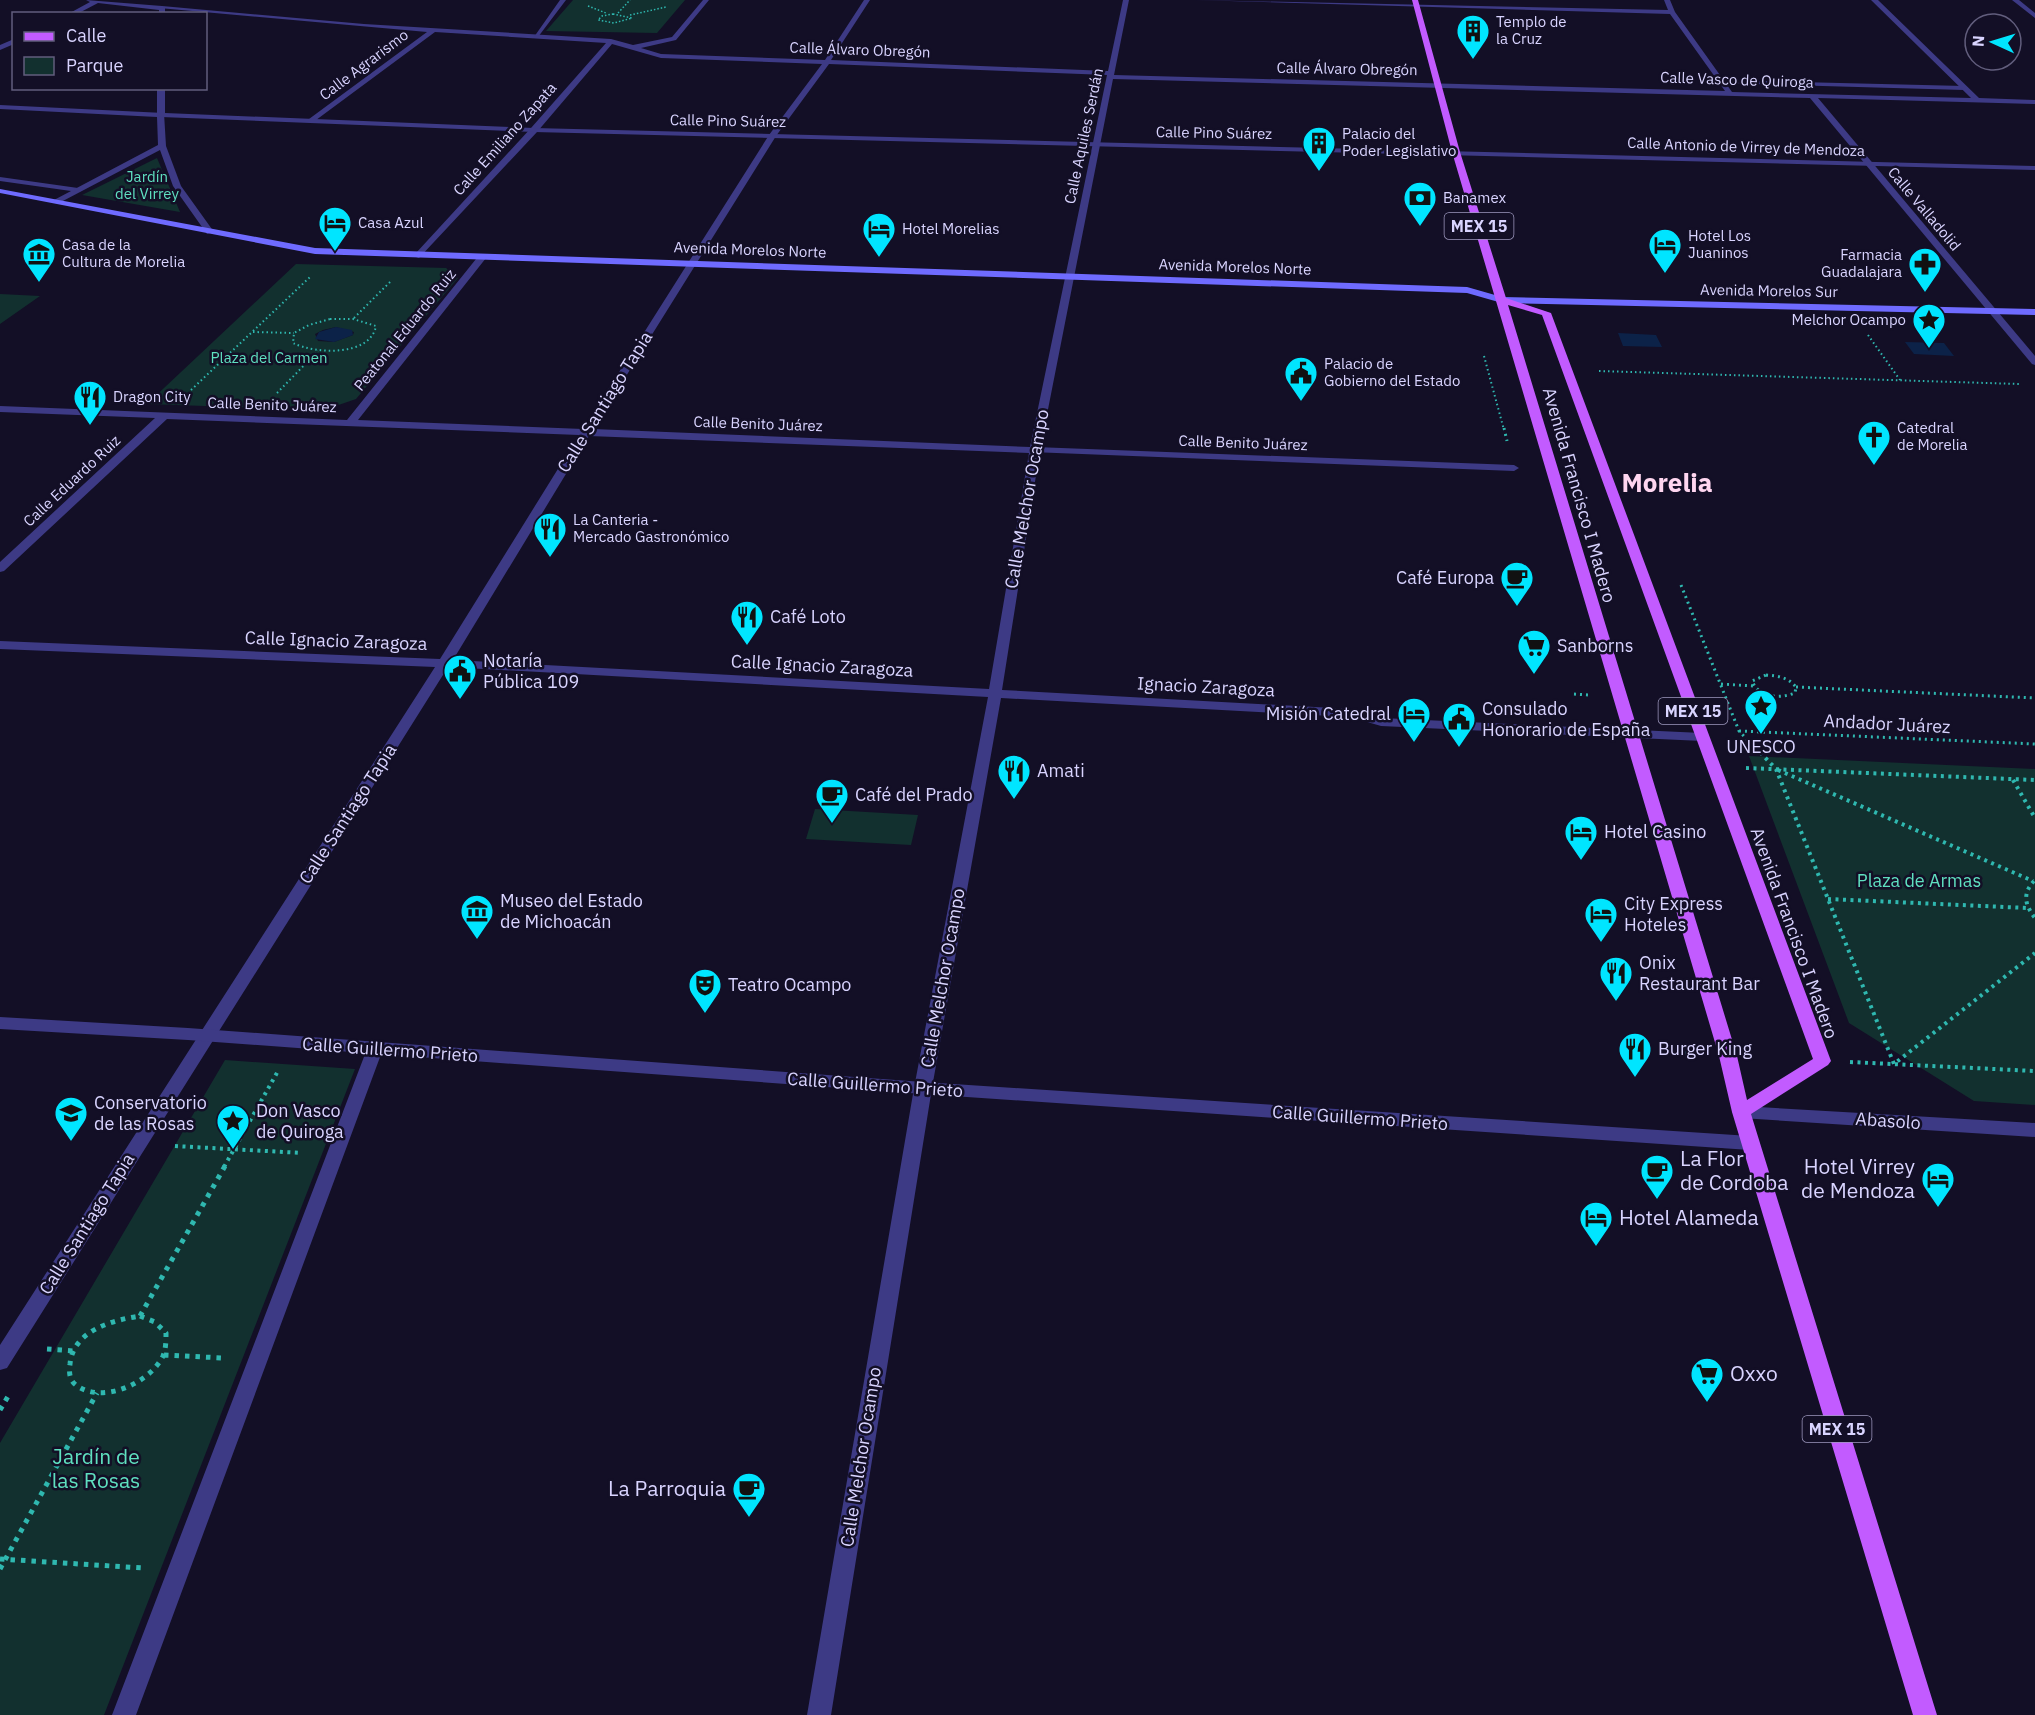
<svg xmlns="http://www.w3.org/2000/svg" width="2035" height="1715" viewBox="0 0 2035 1715" font-family="'IBM Plex Sans',sans-serif">
<style>
.green{fill:#12302f;fill-rule:evenodd}
.water{fill:#0c2248}
.lines{fill:none;stroke-linecap:round;stroke-linejoin:round}
.path-far4{stroke:#2fb8b0;stroke-width:1.5;stroke-dasharray:1.5 2;stroke-linecap:butt}
.path-far3{stroke:#2fb8b0;stroke-width:2;stroke-dasharray:1.5 3;stroke-linecap:butt}
.path-far2{stroke:#2fb8b0;stroke-width:3;stroke-dasharray:2 4;stroke-linecap:butt}
.path-far1{stroke:#2fb8b0;stroke-width:4;stroke-dasharray:3 4.5;stroke-linecap:butt}
.path{stroke:#2fb8b0;stroke-width:5;stroke-dasharray:4.5 6;stroke-linecap:butt}
.service{fill:#3d3a85;fill-rule:evenodd}
.pedestrian{fill:#3d3a85;fill-rule:evenodd}
.minor{fill:#3d3a85;fill-rule:evenodd}
.tertiary{fill:#3d3a85;fill-rule:evenodd}
.secondary{fill:#6f6bff;fill-rule:evenodd}
.primary{fill:#c25bff;fill-rule:evenodd}
.labels{text-anchor:middle;stroke-width:5;stroke-linejoin:round;paint-order:stroke}
.far-poi-label{font-size:15px;fill:#d9d4ff;stroke:#130f26;text-anchor:start}
.far-street-label{font-size:15px;fill:#d9d4ff;stroke:#130f26}
.far-park-label{font-size:15px;fill:#5fe0c0;stroke:#130f26}
.shield{fill:#130f26;stroke:#9e99be;stroke-width:1.5}
.shield-label{font-size:16px;font-weight:bold;fill:#d9d4ff}
.street-label{font-size:18px;fill:#d9d4ff;stroke:#130f26}
.poi-label{font-size:18px;fill:#d9d4ff;stroke:#130f26;text-anchor:start}
.park-label{font-size:18px;fill:#5fe0c0;stroke:#130f26}
.near-poi-label{font-size:21px;fill:#d9d4ff;stroke:#130f26;text-anchor:start}
.near-park-label{font-size:21px;fill:#5fe0c0;stroke:#130f26}
.far-town-label{font-size:26px;font-weight:bold;fill:#ffd6f0;stroke:#130f26}
</style>
<rect width="100%" height="100%" fill="#130f26"/>
<!-- green -->
<path class="green" d="M573,0h112l-28,33 -111,-2z
M157,158l23,54 -98,-17z
M296,264l150,4 12,10 -102,121 -32,11 -177,-6zM336,327l18,5 -1,3 -19,7 -16,-1 -3,-7 8,-4z
M0,294l40,2 -40,28z
M1749,756l286,13v336l-61,-4 -125,-78z
M815,809l103,6 -7,30 -105,-6z
M225,1060l130,9 -251,646h-104v-272z"/>
<!-- water -->
<path class="water" d="M336,327l16,3 1,5 -19,7 -19,-3 4,-7z
M1618,333l38,2 6,12 -39,-1z
M1905,342l39,1 10,13 -40,-2z"/>
<g class="lines">
<!-- path-far4 -->
<path class="path-far4" d="M588,6l18,7
M618,13l12,-13
M613,14l19,4 -18,5 -16,-3 4,-4z
M630,15l36,-8"/>
<!-- path-far3 -->
<path class="path-far3" d="M354,318l37,-37
M330,319h23l23,7c-6,31 -61,28 -83,17l1,-10 15,-8z
M253,332l41,1
M1868,335l32,45
M1484,356l20,74
M1599,371l420,13
M191,390l119,-113
M277,393l41,-42"/>
<!-- path-far2 -->
<path class="path-far2" d="M1504,428l3,13
M1681,585l58,146 17,18
M1766,675c12,1 22,2 30,12l-1,6c-16,6 -36,5 -43,-12z
M1721,684l32,2
M1796,687l239,11
M1574,694l14,1
M1739,731l296,13"/>
<!-- path-far1 -->
<path class="path-far1" d="M1755,747l21,22 118,295 141,-111
M1746,768l289,12
M1778,770l255,111
M2013,780l22,38
M2034,881c-12,13 -9,24 1,37
M1828,899l199,9
M1669,1053l26,1
M1850,1062l185,9
M175,1146l127,7
M224,1167l54,-96"/>
<!-- path -->
<path class="path" d="M140,1316l85,-150
M140,1316l15,6 11,11c0,7 0,16 -3,23 -13,27 -61,49 -87,29 -7,-5 -7,-13 -6,-21 3,-33 42,-44 70,-48z
M47,1349l27,2
M164,1355l59,3
M0,1410l10,-17
M0,1559l143,9
M0,1569l97,-176"/>
<!-- service -->
<path class="service" d="M1721,80l243,6 4,2 -4,2 -245,-7z
M0,177l78,11 4,2 -4,2 -78,-11z"/>
<!-- pedestrian -->
<path class="pedestrian" d="M1035,447l479,18 5,3 -5,3 -483,-19v-4z
M375,1043l6,2 2,4 -247,666h-24l255,-666 2,-4z"/>
<!-- minor -->
<path class="minor" d="M703,0h6l-33,40 -35,8 20,6 164,6 39,-60h6l-39,60 277,11 15,-71h6l-15,75 611,16 -55,-77 -475,-14 473,10 -4,-10h6l5,12 57,80 239,6 -100,-98h7l101,98 56,2v4l-217,-6 217,258v9l-3,-1 -222,-266 -697,-19 -73,371 -38,240 349,19 31,9 320,15 7,4 -7,4 -321,-15 -31,-9 -349,-19 -69,390 -101,627h-24l107,-627 74,-391 -540,-30 -441,701 -7,2v-25l435,-678 -435,-18v-8l440,18 139,-224 -412,-16 -163,152 -4,1v-10l155,-144 -155,-6v-6l347,14 133,-166h6v4l-128,162 225,9 186,-294 53,-71 -161,-6 -49,-14 -75,88 -118,126 -3,-1v-4l115,-125 75,-85 -171,-11 -123,91 -3,-4 118,-87 -268,-24 3,-2 202,18 247,15 22,6 39,-8zM829,64l278,11 -77,372 -437,-18 183,-293zM589,436l440,17 -40,236 -536,-29z
M0,105l164,8 2,33 15,40 33,46 -7,2 -34,-48 -13,-36 -99,52 -7,-2 104,-55 -1,-28 -157,-8z"/>
<!-- tertiary -->
<path class="tertiary" d="M86,0l76,6 3,2v6h-6v-4l-61,-7 -21,11h-9l22,-12z
M560,0h6l-28,37h-4z
M2012,0h7l16,13v5z
M14,39v5l-14,6v-5z
M157,88h8v25l369,15 1501,38v4l-1501,-38 -373,-15 -4,-2z
M0,1017l188,11 735,54 827,54 6,2 3,5 -3,5 -6,2 -827,-56 -735,-54 -188,-11z
M1741,1106l294,17v14l-294,-19 -6,-1 -3,-5 3,-5z"/>
<!-- secondary -->
<path class="secondary" d="M0,189l315,59 1152,39 35,10 533,12v6l-533,-12 -35,-10 -1152,-39 -315,-61z"/>
<!-- primary -->
<path class="primary" d="M1412,0h6l42,152 46,146 45,15 280,748 -3,4 -77,49 186,601h-24l-181,-603 -13,-56 -267,-904zM1508,305l34,10 271,744 -66,41 -10,-44z"/>
</g>
<!-- icons -->
<defs>
<symbol id="building-pin" viewBox="-11 -11 22 30"><path d="M0 17L-7.5 6A9.5 9.5 0 1 1 7.5 6Z" fill="#00e5ff" stroke="#130f26"/><path d="M-4-6H4V6H1V3H-1V6H-4ZM-2.5-4.3h1.7v1.8h-1.7ZM.8-4.3h1.7v1.8H.8ZM-2.5-1h1.7V.8h-1.7ZM.8-1h1.7V.8H.8Z" fill="#111"/></symbol>
<symbol id="bank-pin" viewBox="-11 -11 22 30"><path d="M0 17L-7.5 6A9.5 9.5 0 1 1 7.5 6Z" fill="#00e5ff" stroke="#130f26"/><path d="M-6-4H6V4H-6ZM0-2.3a2.3 2.3 0 1 0 0 4.6a2.3 2.3 0 1 0 0-4.6Z" fill="#111"/></symbol>
<symbol id="hotel-pin" viewBox="-11 -11 22 30"><path d="M0 17L-7.5 6A9.5 9.5 0 1 1 7.5 6Z" fill="#00e5ff" stroke="#130f26"/><path d="M-6-4.5h1.5V1H6V5H4.5V3h-9V5H-6ZM-4 0a1.8 1.8 0 1 1 3.6 0ZM.5 0V-2.5h3Q6-2.5 6 0Z" fill="#111"/></symbol>
<symbol id="museum-pin" viewBox="-11 -11 22 30"><path d="M0 17L-7.5 6A9.5 9.5 0 1 1 7.5 6Z" fill="#00e5ff" stroke="#130f26"/><path d="M0-6L6-3V-2H-6V-3ZM-5-1h2V3h-2ZM-1-1h2V3h-2ZM3-1h2V3H3ZM-6 4H6V6H-6Z" fill="#111"/></symbol>
<symbol id="pharmacy-pin" viewBox="-11 -11 22 30"><path d="M0 17L-7.5 6A9.5 9.5 0 1 1 7.5 6Z" fill="#00e5ff" stroke="#130f26"/><path d="M-2-6h4v4h4v4h-4v4h-4v-4h-4v-4h4Z" fill="#111"/></symbol>
<symbol id="sight-pin" viewBox="-11 -11 22 30"><path d="M0 17L-7.5 6A9.5 9.5 0 1 1 7.5 6Z" fill="#00e5ff" stroke="#130f26"/><path d="M0-6L1.8-2.2L6-1.7L2.9 1.2L3.7 5.4L0 3.3L-3.7 5.4L-2.9 1.2L-6-1.7L-1.8-2.2Z" fill="#111"/></symbol>
<symbol id="civic-pin" viewBox="-11 -11 22 30"><path d="M0 17L-7.5 6A9.5 9.5 0 1 1 7.5 6Z" fill="#00e5ff" stroke="#130f26"/><path d="M-.6-6.5H3V-4.5H.6V-3L4-1V1h2V6H-6V1h2V-1L-.6-3ZM-1.2 2.5V6h2.4V2.5Z" fill="#111"/></symbol>
<symbol id="restaurant-pin" viewBox="-11 -11 22 30"><path d="M0 17L-7.5 6A9.5 9.5 0 1 1 7.5 6Z" fill="#00e5ff" stroke="#130f26"/><path d="M-5-6h1v4h1v-4h1v4h1v-4h1v5L-1.5 .5V6h-2V.5L-5-1ZM5-6V6H3V1.5H1.5Q1.5-4 5-6Z" fill="#111"/></symbol>
<symbol id="church-pin" viewBox="-11 -11 22 30"><path d="M0 17L-7.5 6A9.5 9.5 0 1 1 7.5 6Z" fill="#00e5ff" stroke="#130f26"/><path d="M-1.2-6h2.4v3.5h3.3v2.4h-3.3V6h-2.4V-.1h-3.3v-2.4h3.3Z" fill="#111"/></symbol>
<symbol id="cafe-pin" viewBox="-11 -11 22 30"><path d="M0 17L-7.5 6A9.5 9.5 0 1 1 7.5 6Z" fill="#00e5ff" stroke="#130f26"/><path d="M-5.5-4.5H6V0H3Q3 3.5 0 3.5H-2.5Q-5.5 3.5-5.5 0ZM3-3.2v2h1.7v-2ZM-6 4.5H4V6H-6Z" fill="#111"/></symbol>
<symbol id="supermarket-pin" viewBox="-11 -11 22 30"><path d="M0 17L-7.5 6A9.5 9.5 0 1 1 7.5 6Z" fill="#00e5ff" stroke="#130f26"/><path d="M-6-5.5h2.5l.6 2H6L4.5 2H-2.5L-4.4-4H-6ZM-1.5 3.2a1.3 1.3 0 1 0 .1 0ZM3 3.2a1.3 1.3 0 1 0 .1 0Z" fill="#111"/></symbol>
<symbol id="theatre-pin" viewBox="-11 -11 22 30"><path d="M0 17L-7.5 6A9.5 9.5 0 1 1 7.5 6Z" fill="#00e5ff" stroke="#130f26"/><path d="M-5-5.5Q0-4 5-5.5V0Q5 5 0 6Q-5 5-5 0ZM-3.3-2.5H-1v1.5H-3.3ZM1-2.5H3.3v1.5H1ZM-2.8 1Q0 5.5 2.8 1Z" fill="#111"/></symbol>
<symbol id="school-pin" viewBox="-11 -11 22 30"><path d="M0 17L-7.5 6A9.5 9.5 0 1 1 7.5 6Z" fill="#00e5ff" stroke="#130f26"/><path d="M0-5L7-2L0 1L-7-2ZM-4 1L0 2.5L4 1V4Q0 6-4 4Z" fill="#111"/></symbol>
</defs>
<g fill-rule="evenodd">
<use href="#building-pin" x="1454" y="12" width="38" height="52"/>
<use href="#building-pin" x="1300" y="124" width="38" height="52"/>
<use href="#bank-pin" x="1401" y="179" width="38" height="52"/>
<use href="#hotel-pin" x="316" y="204" width="38" height="52"/>
<use href="#hotel-pin" x="860" y="210" width="38" height="52"/>
<use href="#hotel-pin" x="1646" y="226" width="38" height="52"/>
<use href="#museum-pin" x="20" y="235" width="38" height="52"/>
<use href="#pharmacy-pin" x="1906" y="245" width="38" height="52"/>
<use href="#sight-pin" x="1910" y="301" width="38" height="52"/>
<use href="#civic-pin" x="1282" y="354" width="38" height="52"/>
<use href="#restaurant-pin" x="71" y="378" width="38" height="52"/>
<use href="#church-pin" x="1855" y="418" width="38" height="52"/>
<use href="#restaurant-pin" x="531" y="510" width="38" height="52"/>
<use href="#cafe-pin" x="1498" y="559" width="38" height="52"/>
<use href="#restaurant-pin" x="728" y="598" width="38" height="52"/>
<use href="#supermarket-pin" x="1515" y="627" width="38" height="52"/>
<use href="#civic-pin" x="441" y="652" width="38" height="52"/>
<use href="#sight-pin" x="1742" y="687" width="38" height="52"/>
<use href="#hotel-pin" x="1395" y="695" width="38" height="52"/>
<use href="#civic-pin" x="1440" y="700" width="38" height="52"/>
<use href="#restaurant-pin" x="995" y="752" width="38" height="52"/>
<use href="#cafe-pin" x="813" y="776" width="38" height="52"/>
<use href="#hotel-pin" x="1562" y="813" width="38" height="52"/>
<use href="#museum-pin" x="458" y="892" width="38" height="52"/>
<use href="#hotel-pin" x="1582" y="895" width="38" height="52"/>
<use href="#restaurant-pin" x="1597" y="954" width="38" height="52"/>
<use href="#theatre-pin" x="686" y="966" width="38" height="52"/>
<use href="#restaurant-pin" x="1616" y="1030" width="38" height="52"/>
<use href="#school-pin" x="52" y="1094" width="38" height="52"/>
<use href="#sight-pin" x="214" y="1102" width="38" height="52"/>
<use href="#cafe-pin" x="1638" y="1152" width="38" height="52"/>
<use href="#hotel-pin" x="1919" y="1160" width="38" height="52"/>
<use href="#hotel-pin" x="1577" y="1199" width="38" height="52"/>
<use href="#supermarket-pin" x="1688" y="1355" width="38" height="52"/>
<use href="#cafe-pin" x="730" y="1470" width="38" height="52"/>
</g>
<g class="labels">
<!-- far-poi labels -->
<g class="far-poi-label">
<text x="1496" y="27">Templo de<tspan x="1496" dy="17">la Cruz</tspan></text>
<text x="1342" y="139">Palacio del<tspan x="1342" dy="17">Poder Legislativo</tspan></text>
<text x="1443" y="203">Banamex</text>
<text x="358" y="228">Casa Azul</text>
<text x="902" y="234">Hotel Morelias</text>
<text x="1688" y="241">Hotel Los<tspan x="1688" dy="17">Juaninos</tspan></text>
<text x="62" y="250">Casa de la<tspan x="62" dy="17">Cultura de Morelia</tspan></text>
<text x="1902" y="260" text-anchor="end">Farmacia<tspan x="1902" dy="17">Guadalajara</tspan></text>
<text x="1906" y="325" text-anchor="end">Melchor Ocampo</text>
<text x="1324" y="369">Palacio de<tspan x="1324" dy="17">Gobierno del Estado</tspan></text>
<text x="113" y="402">Dragon City</text>
<text x="1897" y="433">Catedral<tspan x="1897" dy="17">de Morelia</tspan></text>
<text x="573" y="525">La Canteria -<tspan x="573" dy="17">Mercado Gastronómico</tspan></text>
</g>
<!-- far-street labels -->
<g class="far-street-label">
<text transform="translate(860 50) rotate(2)" y="5">Calle Álvaro Obregón</text>
<text transform="translate(364 65) rotate(-37)" y="5">Calle Agrarismo</text>
<text transform="translate(1347 69) rotate(1)" y="5">Calle Álvaro Obregón</text>
<text transform="translate(1737 80) rotate(2)" y="5">Calle Vasco de Quiroga</text>
<text transform="translate(728 121) rotate(1)" y="5">Calle Pino Suárez</text>
<text transform="translate(1214 133) rotate(1)" y="5">Calle Pino Suárez</text>
<text transform="translate(1084 136) rotate(-78)" y="5">Calle Aquiles Serdán</text>
<text transform="translate(505 139) rotate(-48)" y="5">Calle Emiliano Zapata</text>
<text transform="translate(1746 147) rotate(2)" y="5">Calle Antonio de Virrey de Mendoza</text>
<text transform="translate(1924 209) rotate(50)" y="5">Calle Valladolid</text>
<text transform="translate(750 250) rotate(2)" y="5">Avenida Morelos Norte</text>
<text transform="translate(1235 267) rotate(2)" y="5">Avenida Morelos Norte</text>
<text transform="translate(1769 291) rotate(1)" y="5">Avenida Morelos Sur</text>
<text transform="translate(405 330) rotate(-51)" y="5">Peatonal Eduardo Ruiz</text>
<text transform="translate(272 405) rotate(2)" y="5">Calle Benito Juárez</text>
<text transform="translate(758 424) rotate(2)" y="5">Calle Benito Juárez</text>
<text transform="translate(1243 443) rotate(2)" y="5">Calle Benito Juárez</text>
<text transform="translate(72 481) rotate(-43)" y="5">Calle Eduardo Ruiz</text>
</g>
<!-- far-park labels -->
<g class="far-park-label">
<text x="147" y="182">Jardín<tspan x="147" dy="17">del Virrey</tspan></text>
<text x="269" y="363">Plaza del Carmen</text>
</g>
<!-- shield labels -->
<g class="shield">
<rect x="1444.5" y="213" width="69" height="26" rx="4.5"/>
<rect x="1658.5" y="698" width="69" height="26" rx="4.5"/>
<rect x="1802.5" y="1416" width="69" height="26" rx="4.5"/>
</g>
<g class="shield-label">
<text x="1479" y="232">MEX 15</text>
<text x="1693" y="717">MEX 15</text>
<text x="1837" y="1435">MEX 15</text>
</g>
<!-- street labels -->
<g class="street-label">
<text transform="translate(605 402) rotate(-58)" y="6">Calle Santiago Tapia</text>
<text transform="translate(1579 495) rotate(74)" y="6">Avenida Francisco I Madero</text>
<text transform="translate(1027 499) rotate(-80)" y="6">Calle Melchor Ocampo</text>
<text transform="translate(336 641) rotate(2)" y="6">Calle Ignacio Zaragoza</text>
<text transform="translate(822 666) rotate(3)" y="6">Calle Ignacio Zaragoza</text>
<text transform="translate(1206 687) rotate(3)" y="6">Ignacio Zaragoza</text>
<text transform="translate(1887 724) rotate(3)" y="6">Andador Juárez</text>
<text transform="translate(348 814) rotate(-57)" y="6">Calle Santiago Tapia</text>
<text transform="translate(1794 933) rotate(70)" y="6">Avenida Francisco I Madero</text>
<text transform="translate(943 978) rotate(-80)" y="6">Calle Melchor Ocampo</text>
<text transform="translate(390 1050) rotate(4)" y="6">Calle Guillermo Prieto</text>
<text transform="translate(875 1085) rotate(4)" y="6">Calle Guillermo Prieto</text>
<text transform="translate(1360 1118) rotate(4)" y="6">Calle Guillermo Prieto</text>
<text transform="translate(1888 1121) rotate(4)" y="6">Abasolo</text>
<text transform="translate(87 1224) rotate(-58)" y="6">Calle Santiago Tapia</text>
<text transform="translate(861 1457) rotate(-81)" y="6">Calle Melchor Ocampo</text>
</g>
<!-- poi labels -->
<g class="poi-label">
<text x="1494" y="584" text-anchor="end">Café Europa</text>
<text x="770" y="623">Café Loto</text>
<text x="1557" y="652">Sanborns</text>
<text x="483" y="667">Notaría<tspan x="483" dy="21">Pública 109</tspan></text>
<text x="1482" y="715">Consulado<tspan x="1482" dy="21">Honorario de España</tspan></text>
<text x="1391" y="720" text-anchor="end">Misión Catedral</text>
<text x="1761" y="753" text-anchor="middle">UNESCO</text>
<text x="1037" y="777">Amati</text>
<text x="855" y="801">Café del Prado</text>
<text x="1604" y="838">Hotel Casino</text>
<text x="500" y="907">Museo del Estado<tspan x="500" dy="21">de Michoacán</tspan></text>
<text x="1624" y="910">City Express<tspan x="1624" dy="21">Hoteles</tspan></text>
<text x="1639" y="969">Onix<tspan x="1639" dy="21">Restaurant Bar</tspan></text>
<text x="728" y="991">Teatro Ocampo</text>
<text x="1658" y="1055">Burger King</text>
<text x="94" y="1109">Conservatorio<tspan x="94" dy="21">de las Rosas</tspan></text>
<text x="256" y="1117">Don Vasco<tspan x="256" dy="21">de Quiroga</tspan></text>
</g>
<!-- park labels -->
<g class="park-label">
<text x="1919" y="887">Plaza de Armas</text>
</g>
<!-- near-poi labels -->
<g class="near-poi-label">
<text x="1680" y="1166">La Flor<tspan x="1680" dy="24">de Cordoba</tspan></text>
<text x="1915" y="1174" text-anchor="end">Hotel Virrey<tspan x="1915" dy="24">de Mendoza</tspan></text>
<text x="1619" y="1225">Hotel Alameda</text>
<text x="1730" y="1381">Oxxo</text>
<text x="726" y="1496" text-anchor="end">La Parroquia</text>
</g>
<!-- near-park labels -->
<g class="near-park-label">
<text x="96" y="1464">Jardín de<tspan x="96" dy="24">las Rosas</tspan></text>
</g>
<!-- far-town labels -->
<g class="far-town-label">
<text x="1667" y="492">Morelia</text>
</g>
</g>
<!-- legend -->
<rect x="12" y="12" width="195" height="78" fill="#130f26" stroke="#625e7d" stroke-width="1.5"/>
<rect x="24" y="32" width="30" height="9" fill="#c25bff" stroke="#625e7d" stroke-width="1.5"/>
<text x="66" y="42" font-size="18" fill="#d9d4ff">Calle</text>
<rect x="24" y="57" width="30" height="18" fill="#12302f" stroke="#625e7d" stroke-width="1.5"/>
<text x="66" y="72" font-size="18" fill="#d9d4ff">Parque</text>
<!-- north arrow -->
<g transform="translate(1993 42) rotate(274)"><circle r="28" fill="#130f26" stroke="#625e7d" stroke-width="1.5"/>
<path d="M0-4.5L10 22L0 15L-10 22Z" fill="#00e5ff"/>
<text y="-9" font-size="16" font-weight="bold" text-anchor="middle" fill="#d9d4ff">N</text>
</g>
</svg>
